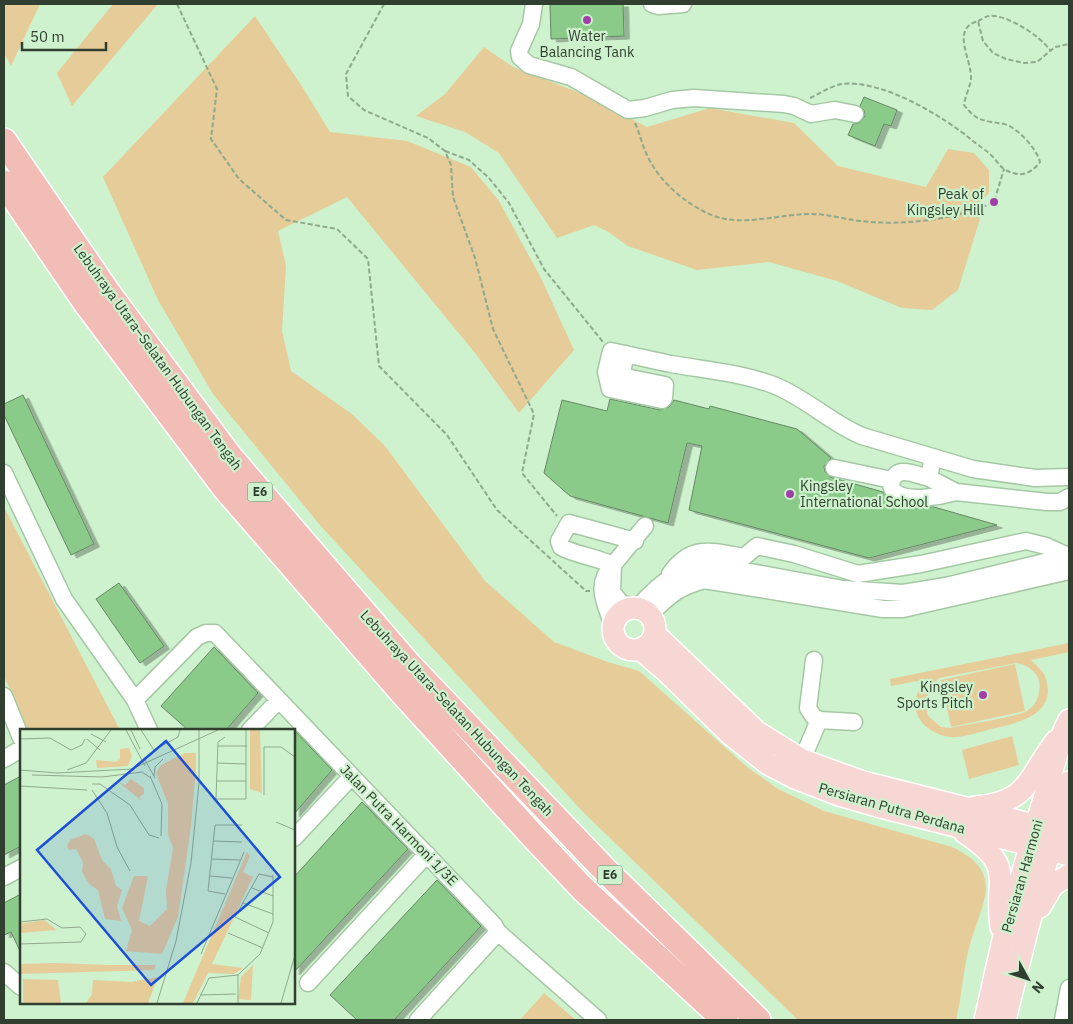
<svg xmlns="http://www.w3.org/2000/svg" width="1073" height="1024" viewBox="0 0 1073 1024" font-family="'IBM Plex Sans',sans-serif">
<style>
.green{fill:#e6cc99;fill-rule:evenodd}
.building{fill:#8bcb8a;stroke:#678766;filter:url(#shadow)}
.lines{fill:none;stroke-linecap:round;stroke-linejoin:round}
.minor-casing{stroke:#a5c8a4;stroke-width:19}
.major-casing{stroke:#fff;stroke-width:24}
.highway-casing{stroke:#fff;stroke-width:28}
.path{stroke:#8ea98d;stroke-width:2;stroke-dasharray:5 2.5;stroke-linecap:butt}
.minor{stroke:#fff;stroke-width:16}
.major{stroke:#f7d7d4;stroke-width:21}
.highway{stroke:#f2bcb7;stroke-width:25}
.poi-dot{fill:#9f3fa7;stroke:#cef2cd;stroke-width:2}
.labels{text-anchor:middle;stroke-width:4.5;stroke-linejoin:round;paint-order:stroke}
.shield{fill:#cef2cd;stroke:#60755f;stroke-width:1}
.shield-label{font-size:12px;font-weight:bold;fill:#313f30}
.poi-label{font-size:14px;fill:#313f30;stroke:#cef2cd;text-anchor:end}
.street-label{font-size:14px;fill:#313f30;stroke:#cef2cd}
.inset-road{fill:none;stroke:#8faa8e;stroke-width:1}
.view{fill:#1d4ed8;fill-opacity:0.15;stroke:#1d4ed8;stroke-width:2.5}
.inset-edge{fill:none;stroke:#313f30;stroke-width:2.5}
</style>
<defs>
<filter id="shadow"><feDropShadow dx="5.5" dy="3" stdDeviation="0" flood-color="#0004"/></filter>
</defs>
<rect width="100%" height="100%" fill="#cef2cd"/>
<!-- green -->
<path class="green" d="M4,4h36l-29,62 -7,-13z
M113,4h45l-86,102 -15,-33z
M255,16l48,72 27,44 77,9 64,26 28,34 42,77 33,72 -55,63 -44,-60 -128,-156 -69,34 8,35 -4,65 9,40 62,44 32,31 100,135 69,61 54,20 31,9 108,96 31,22 46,22 128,36c56,26 28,58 17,101 -6,23 -7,48 -13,72h-158l-216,-209 -263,-287 -106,-130 -55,-94 -55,-123z
M484,47l29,20 72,28 62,32 63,-19 84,15 44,43 88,21 22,-38 26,4 15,17v23l-9,9v17l-22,71 -26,20 -30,-2 -65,-27 -68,-19 -72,8 -69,-24 -21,-15 -13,-6 -37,13 -58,-85 -34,-21 -49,-16 29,-22z
M4,507l116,223h-92l-24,-54z
M1069,643v9l-38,8c4,4 10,9 13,14 17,40 -26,49 -53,55 -11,3 -23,7 -34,8 -22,2 -49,-18 -40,-42 2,-6 7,-11 11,-16l-37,7 -1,-7zM1016,663c9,1 21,8 23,18 2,11 -2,24 -12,30 -14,7 -59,13 -77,17l-9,-1 -13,-11c-4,-16 0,-26 11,-38z
M1015,664l10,47 -74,16 -10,-47z
M1012,736l7,29 -50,14 -7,-29z
M544,993l32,27h-56z"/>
<!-- building -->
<path class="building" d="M550,4h73l1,32 -73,3z
M864,97l33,13 -6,16 -7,-2 -9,22 -27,-11 5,-11 6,-1 6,-7 -1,-6 -4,-4z
M23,395l71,149 -23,11 -67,-140v-11z
M610,399l50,11 9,-3 5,-7 35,9 1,-3 87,23 34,29 -7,8 1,6 5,5 53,15 5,7 10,6 17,3 19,-1 63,18 -128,33 -180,-48 13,-64 -15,-3 -19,80 -98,-27 -26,-23 18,-73 45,11z
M119,583l45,63 -24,17 -44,-64z
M214,647l44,46 -32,37h-38l-27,-24z
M294,730l38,40 -38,44z
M21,776v70l-17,9v-70z
M362,802l46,47 -114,123v-95z
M437,880l44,46 -87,94h-37l-27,-25z
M21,894v59l-10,-21 -7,3v-32z"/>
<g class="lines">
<defs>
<path id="minor" d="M534,4l-3,20 -12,27 1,6 9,8 42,12 57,33 17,-2 27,-8 22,-2 90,6 10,2 17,8 24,-4 20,4
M652,4l7,2 24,-2
M626,354l-5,22 44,9 -1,13 -2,2 -52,-11 -4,-17 5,-21c20,4 40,9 60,13 34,6 72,9 105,22 31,13 55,37 86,50l111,33 62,9 34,-1
M933,457l-4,21 27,14 91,10h13l9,-5
M834,468l58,12
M4,473l60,126 71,101 14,30
M929,478c-8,-2 -19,-7 -27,-6 -9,1 -15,14 -7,20 12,11 47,4 61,0
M670,574c21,-30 41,-23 74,-17l13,-11 37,8 64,20 63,-10 105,-23 20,5 22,10
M632,607l-11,-4 -9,-11 1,-27 32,-39
M638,607c22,-24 40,-40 74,-42l131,24 60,4 43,-7 123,-30
M650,614c21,-19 26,-26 54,-34l179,29h20l166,-38
M613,625c-8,-22 -19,-41 0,-60 -17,-8 -37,-10 -52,-18l-2,-6 10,-18 66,18
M4,696l17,42
M135,700l62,-63 9,-4h9l279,292 4,7 -80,88
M819,720l35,2
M250,730l29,-30
M4,759l17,-10
M802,760l17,-40 -6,-4 -5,-8 6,-48
M294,838l58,-62
M4,877l17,-9
M498,932l100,88
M4,972l17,15
M308,983l119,-129
M1063,1020l6,-32"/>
<path id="major" d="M613 629a21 21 0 1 1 42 0a21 21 0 1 1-42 0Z
M655,634l102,98 45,28 61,22 206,52
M640,649l28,24 62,61 38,30 27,14 44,17 38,11 192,49
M975,807c55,-5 51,-27 81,-66
M965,833c52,34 29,45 36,94
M1040,907l13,-22 16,-10
M985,1020l18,-80 60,-207 6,-13
M1005,1020l22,-89 42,-149"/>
<path id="highway" d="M4,141l104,152 122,164 179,208 196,205 153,150
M4,183l82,120 139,185 176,203 130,143 52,55 142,131"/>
</defs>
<!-- minor casing -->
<use href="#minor" class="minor-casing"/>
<!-- major casing -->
<use href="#major" class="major-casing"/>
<!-- highway casing -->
<use href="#highway" class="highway-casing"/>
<!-- path -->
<path class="path" d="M177,4l40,85 -6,50 28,40 47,41 51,9 31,30 11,107 68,69 50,75 89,81h4
M384,4l-38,70 2,22 16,14 64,28 17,13 6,14 2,32 22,61 18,71 41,85 -12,59 35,43
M978,21c3,-1 8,-5 11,-5 18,-2 51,20 61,34
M810,98c9,-4 21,-12 31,-14 41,-5 102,32 132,57 6,5 13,9 18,14 5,4 8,11 13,14 15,9 26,6 36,-7 -3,-13 -23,-35 -36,-38 -20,-4 -26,-1 -40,-19 1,-8 6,-18 7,-26 1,-20 -21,-50 7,-58l5,20 10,12 13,6 18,4 13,-1 18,-15 14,-3
M635,123c5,11 7,22 12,32 11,24 33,44 56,56 34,19 71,3 108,3 16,0 33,5 49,7 43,5 95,-1 134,-19l10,-33
M445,151l24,9 20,18 20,25 35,66 59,73"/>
<!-- minor -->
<use href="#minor" class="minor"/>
<!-- major -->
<use href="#major" class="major"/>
<!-- highway -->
<use href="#highway" class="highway"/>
</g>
<!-- markers -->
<g class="poi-dot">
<circle cx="587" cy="20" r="5"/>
<circle cx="994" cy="202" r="5"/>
<circle cx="790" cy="494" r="5"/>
<circle cx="983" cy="695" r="5"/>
</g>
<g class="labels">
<!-- shield labels -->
<g class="shield">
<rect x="247.5" y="482.5" width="25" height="19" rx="4"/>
<rect x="597.5" y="865.5" width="25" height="19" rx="4"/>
</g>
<g class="shield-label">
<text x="260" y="496">E6</text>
<text x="610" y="879">E6</text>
</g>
<!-- poi labels -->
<g class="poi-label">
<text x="587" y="41" text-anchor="middle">Water<tspan x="587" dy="16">Balancing Tank</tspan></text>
<text x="984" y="199">Peak of<tspan x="984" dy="16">Kingsley Hill</tspan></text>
<text x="800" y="491" text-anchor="start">Kingsley<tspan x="800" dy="16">International School</tspan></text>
<text x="973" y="692">Kingsley<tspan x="973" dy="16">Sports Pitch</tspan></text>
</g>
<!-- street labels -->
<g class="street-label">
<text transform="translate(158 357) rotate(54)" y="5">Lebuhraya Utara–Selatan Hubungan Tengah</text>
<text transform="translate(457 713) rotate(47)" y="5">Lebuhraya Utara–Selatan Hubungan Tengah</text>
<text transform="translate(892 808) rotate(16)" y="5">Persiaran Putra Perdana</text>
<text transform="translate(399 825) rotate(46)" y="5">Jalan Putra Harmoni 1/3E</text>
<text transform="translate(1022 876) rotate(-74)" y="5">Persiaran Harmoni</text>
</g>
</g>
<!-- overview -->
<g transform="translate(20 729)">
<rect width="275" height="275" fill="#cef2cd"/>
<path d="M230,1h10l2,63 -12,-4zM109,19l3,8 -4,10 -31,2 -1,-8 20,2 4,-3v-10zM165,24h11v15l-5,58 -13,91 -16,37 -36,-3 6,-21 -10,-22 12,-32h14l-9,45 11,5 17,-17 -1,-19 7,-42 -5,-14v-30l-12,-31 5,-8zM111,50l13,9v6l-5,3 3,4 -25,-20 8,4zM66,105l8,5 8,21 9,9 5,17 6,4 -5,16 4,15 -16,-2 -7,-29 -9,-6 -7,-12 1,-10 -7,-13 -7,1 -2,-4 3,-6zM227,123l3,4 -7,16 10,5 -41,87 31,4 -9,6 -26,-1 -15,30h-10zM24,191l13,10 -37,3v-9zM35,234l53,2h48l-2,5 -134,4v-10zM233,236l-2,35 -13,-1 3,-22zM138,248l-10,26h-62l6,-9 1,-14 38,2zM3,250l35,1 3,23h-38z" fill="#e6cc99"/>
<path class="inset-road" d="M106,1l19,36M111,1l9,19M121,1l13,20 24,-13 2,-7M71,5l15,8M205,8l-7,5 -2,57h30v-69M0,10l30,-1 21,12 11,-5 3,-6M67,10l13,11M198,17h29M125,31l10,18M197,34l29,1M0,41l37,3 75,-4 86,-39M47,41l19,-7 25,-33M12,46l70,2 40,-5 9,6M130,47l12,28 -1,32M134,47l1,-9 8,-8M197,52h29M72,55h8l30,21 19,30 10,3M0,57l67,4M72,61l15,23 10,34 13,24M244,66v-48h17l14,10M256,93l19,8M193,112l29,1M191,130l29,1M190,147l22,2M232,159l21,8M205,165l-17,-3 7,-66h27M223,174l30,11M0,193l27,-3 15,9 18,-1 6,7 -5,8 -61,2M208,204l35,15M249,204l-34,-16 24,-43 14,3M181,225l43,-102M180,266l36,-1M137,274l19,-62 15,-78 8,-80v-53M177,274l12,-25 29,-3 22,-21 13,-32v-47M218,274v-28M261,274l14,-48"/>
<path class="view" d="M146,12l114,136 -129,108 -114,-135z"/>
<rect width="275" height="275" class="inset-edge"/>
</g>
<!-- border -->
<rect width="1073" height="1024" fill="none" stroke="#313f30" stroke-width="10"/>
<!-- north arrow -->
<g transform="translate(1028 979) rotate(130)" stroke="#cef2cd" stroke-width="4" paint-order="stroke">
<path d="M0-4L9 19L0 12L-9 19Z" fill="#313f30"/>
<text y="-8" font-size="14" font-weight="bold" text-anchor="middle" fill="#313f30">N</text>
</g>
<!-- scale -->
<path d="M22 42v8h84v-8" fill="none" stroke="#313f30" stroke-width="2.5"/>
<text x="30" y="42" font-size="15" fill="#313f30" stroke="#cef2cd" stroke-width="4" paint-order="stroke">50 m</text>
</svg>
